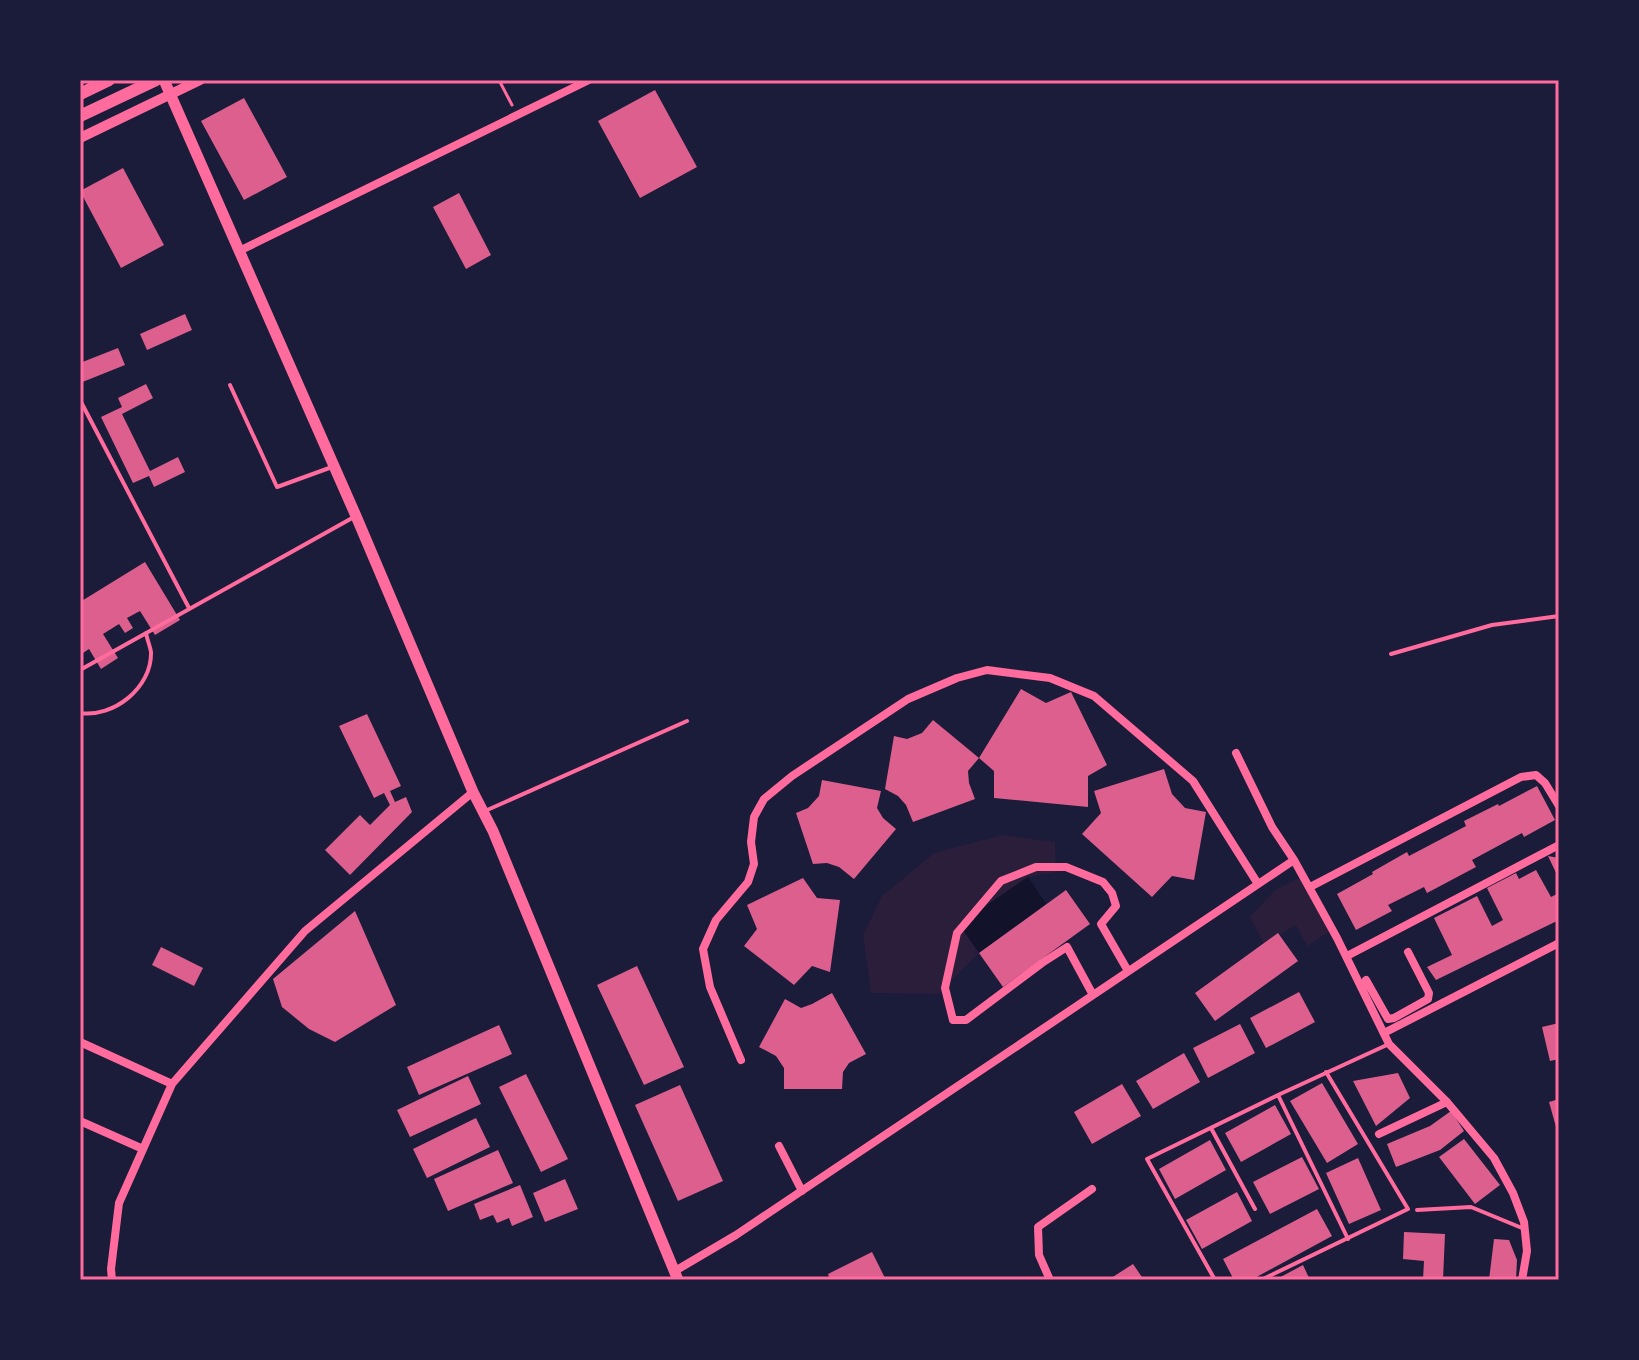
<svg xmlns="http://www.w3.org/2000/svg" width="1639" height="1360" viewBox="0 0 1639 1360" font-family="Georgia,serif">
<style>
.green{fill:#2a1e3b}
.water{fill:#12122b}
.building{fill:#dd5f8e}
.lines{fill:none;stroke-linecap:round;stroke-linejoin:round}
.path{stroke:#ff6b9d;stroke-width:3}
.service{stroke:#ff6b9d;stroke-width:4}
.minor{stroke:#ff6b9d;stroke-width:8}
.tertiary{stroke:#ff6b9d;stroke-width:10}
.secondary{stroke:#ff6b9d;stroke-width:11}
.primary{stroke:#ff6b9d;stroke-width:12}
.neatline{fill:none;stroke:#ff6b9d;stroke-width:3}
</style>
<rect width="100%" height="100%" fill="#1b1b3a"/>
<!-- green -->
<path class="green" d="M1002,835l53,7 1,30 -28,5 -69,48 20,28 -41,41 -67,-1 -8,-58 19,-39 52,-43z
M1301,877l28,55 -22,14 -11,-21 -32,19 -14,-27 25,-27z"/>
<!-- water -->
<path class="water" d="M1028,877l18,27 -67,49 -20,-29z"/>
<!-- building -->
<path class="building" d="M655,90l42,77 -57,31 -42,-77z
M244,98l43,79 -43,23 -43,-79z
M123,168l41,77 -43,23 -41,-77z
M459,193l32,62 -25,14 -33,-62z
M185,314l7,16 -45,20 -7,-16z
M118,348l7,17 -45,18v-20z
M146,384l7,14 -31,16 28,57 28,-14 7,15 -31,15 -5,-11 -16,7 -32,-66 21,-10 -4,-9z
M145,562l35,58 -25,15 -15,-24 -13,7 6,10 -8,5 -6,-9 -16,10 15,24 -17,11 -12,-20 -9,6v-53z
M1021,689l25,14 25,-11 36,73 -19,11v31l-94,-9v-27l-15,-13z
M367,714l34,72 -11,5 5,11 11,-5 6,15 -62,63 -25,-25 35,-35 10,10 20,-20 -6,-12 -10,5 -35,-72z
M933,720l46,38 -11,13 1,12 6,16 -62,23 -7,-17 -8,-9 -13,-7 9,-53 13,3 15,-6z
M1164,769l8,25 13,14 21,4 -12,68 -22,-4 -20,21 -70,-63 19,-21 -7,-22z
M822,780l59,11 -4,17 6,10 13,11 -42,50 -15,-12 -12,-4 -14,1 -17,-51 12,-5 11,-12z
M1537,786l18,34 -31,17 -2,-4 -50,27 4,7 -49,26 -3,-6 -36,18 4,6 -36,19 -19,-36 36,-20 -1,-2 35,-20 2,4 57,-30 -2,-5 34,-17 1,2z
M1548,856l11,2v21z
M1536,870l15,27 8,-4v27l-123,60 -9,-13 25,-12 -18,-37 43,-22 15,30 11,-6 -16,-32 29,-15 3,6z
M803,878l14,20 23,2 -10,72 -18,-6 -18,19 -50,-39 13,-17 -10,-24z
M1066,890l24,34 -87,63 -24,-34z
M355,911l41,94 -61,37 -26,-13 -27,-22 -9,-28z
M1278,933l20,28 -83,60 -20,-28z
M161,947l42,21 -9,18 -42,-21z
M637,966l47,101 -40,18 -47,-100z
M1299,992l16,30 -49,26 -16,-30z
M832,993l34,61 -17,9 -6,9 -1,17h-58v-21l-8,-12 -17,-9 26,-48 16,9 11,-4z
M1559,1023v36l-9,2 -8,-34z
M1240,1024l15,29 -47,25 -15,-30z
M499,1025l13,29 -93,41 -12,-28z
M1184,1053l16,29 -47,27 -17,-28z
M1398,1073l12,25 -34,28 -23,-45z
M526,1074l42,85 -27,13 -42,-85z
M468,1076l13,28 -71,33 -13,-27z
M1322,1083l36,61 -31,19 -37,-62z
M1122,1084l19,32 -49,28 -18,-32z
M680,1085l43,96 -45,20 -43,-96z
M1559,1099v35h-1l-9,-32z
M1275,1105l16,29 -50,28 -16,-29z
M1451,1111l13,20 -24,19 -44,17 -9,-23 43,-18z
M476,1118l14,29 -63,31 -14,-29z
M1464,1139l36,46 -25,19 -36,-47z
M1210,1140l16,30 -51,29 -16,-30z
M498,1150l15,33 -65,28 -14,-32z
M1302,1157l17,32 -49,25 -17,-32z
M1358,1158l23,52 -32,14 -23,-51z
M565,1179l13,30 -33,13 -12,-29z
M520,1185l13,32 -21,9 -3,-8 -12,5 -4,-8 -13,5 -6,-16z
M1237,1192l15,29 -50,28 -16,-29z
M1317,1209l15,27 -81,44h-17l-11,-21z
M1404,1232l41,2 -2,46h-20l1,-19 -21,-2z
M1494,1239l15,1 8,20 -1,20h-27z
M872,1252l14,28h-56l-2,-6z
M1133,1264l11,16h-36z
M1303,1265l7,15h-35z"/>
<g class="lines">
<!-- path -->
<path class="path" d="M499,80l13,25"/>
<!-- service -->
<path class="service" d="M230,385l47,102 55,-20
M80,400l109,208
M1391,654l101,-29 67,-9
M80,670l274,-153
M80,713c33,5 72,-25 71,-61 -1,-6 -4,-13 -5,-19
M485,811l202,-90
M1278,1095l70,144
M1211,1128l44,81
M1417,1210l54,-3 51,21
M1215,1280l-68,-121 131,-64 111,-51
M1261,1280l147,-71 -82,-137"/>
<!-- minor -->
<path class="minor" d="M239,251l350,-171
M1236,753l36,74 22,33 43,78 52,106 58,58 47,56 19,35 11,29 3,29 -5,29
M1310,887l211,-110 15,-2 9,8 14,23
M1347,956l212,-111
M1366,980l22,39 6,-1 34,-19 1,-6 -21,-41
M1093,995l-26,-48 -25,16 -76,57h-13l-8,-32 12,-55 44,-52 35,-14h30l37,15 9,11 4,13 -15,18 27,47
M1384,1033l175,-90
M80,1042l92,42
M741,1060l-31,-73 -7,-38 13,-29 32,-38 6,-18 -3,-22 3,-25 10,-18 28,-23 116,-77 49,-21 30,-8 63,8 44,18 99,85 65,103
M80,1121l63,28
M1379,1134l68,-32
M779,1146l23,45
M675,1271l61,-36 558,-375
M112,1280l-1,-11 8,-66 53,-119 133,-153 168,-139
M1050,1280l-11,-25 -1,-28 54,-38"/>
<!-- tertiary -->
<path class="tertiary" d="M80,138l120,-58"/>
<!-- secondary -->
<path class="secondary" d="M164,80l192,436 117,276 20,39 185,449"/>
<!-- primary -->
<path class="primary" d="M80,94l29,-14
M80,116l76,-36"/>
</g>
<!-- border -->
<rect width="1639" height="1360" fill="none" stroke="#1b1b3a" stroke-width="164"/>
<rect x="82" y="82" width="1475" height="1196" class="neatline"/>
</svg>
